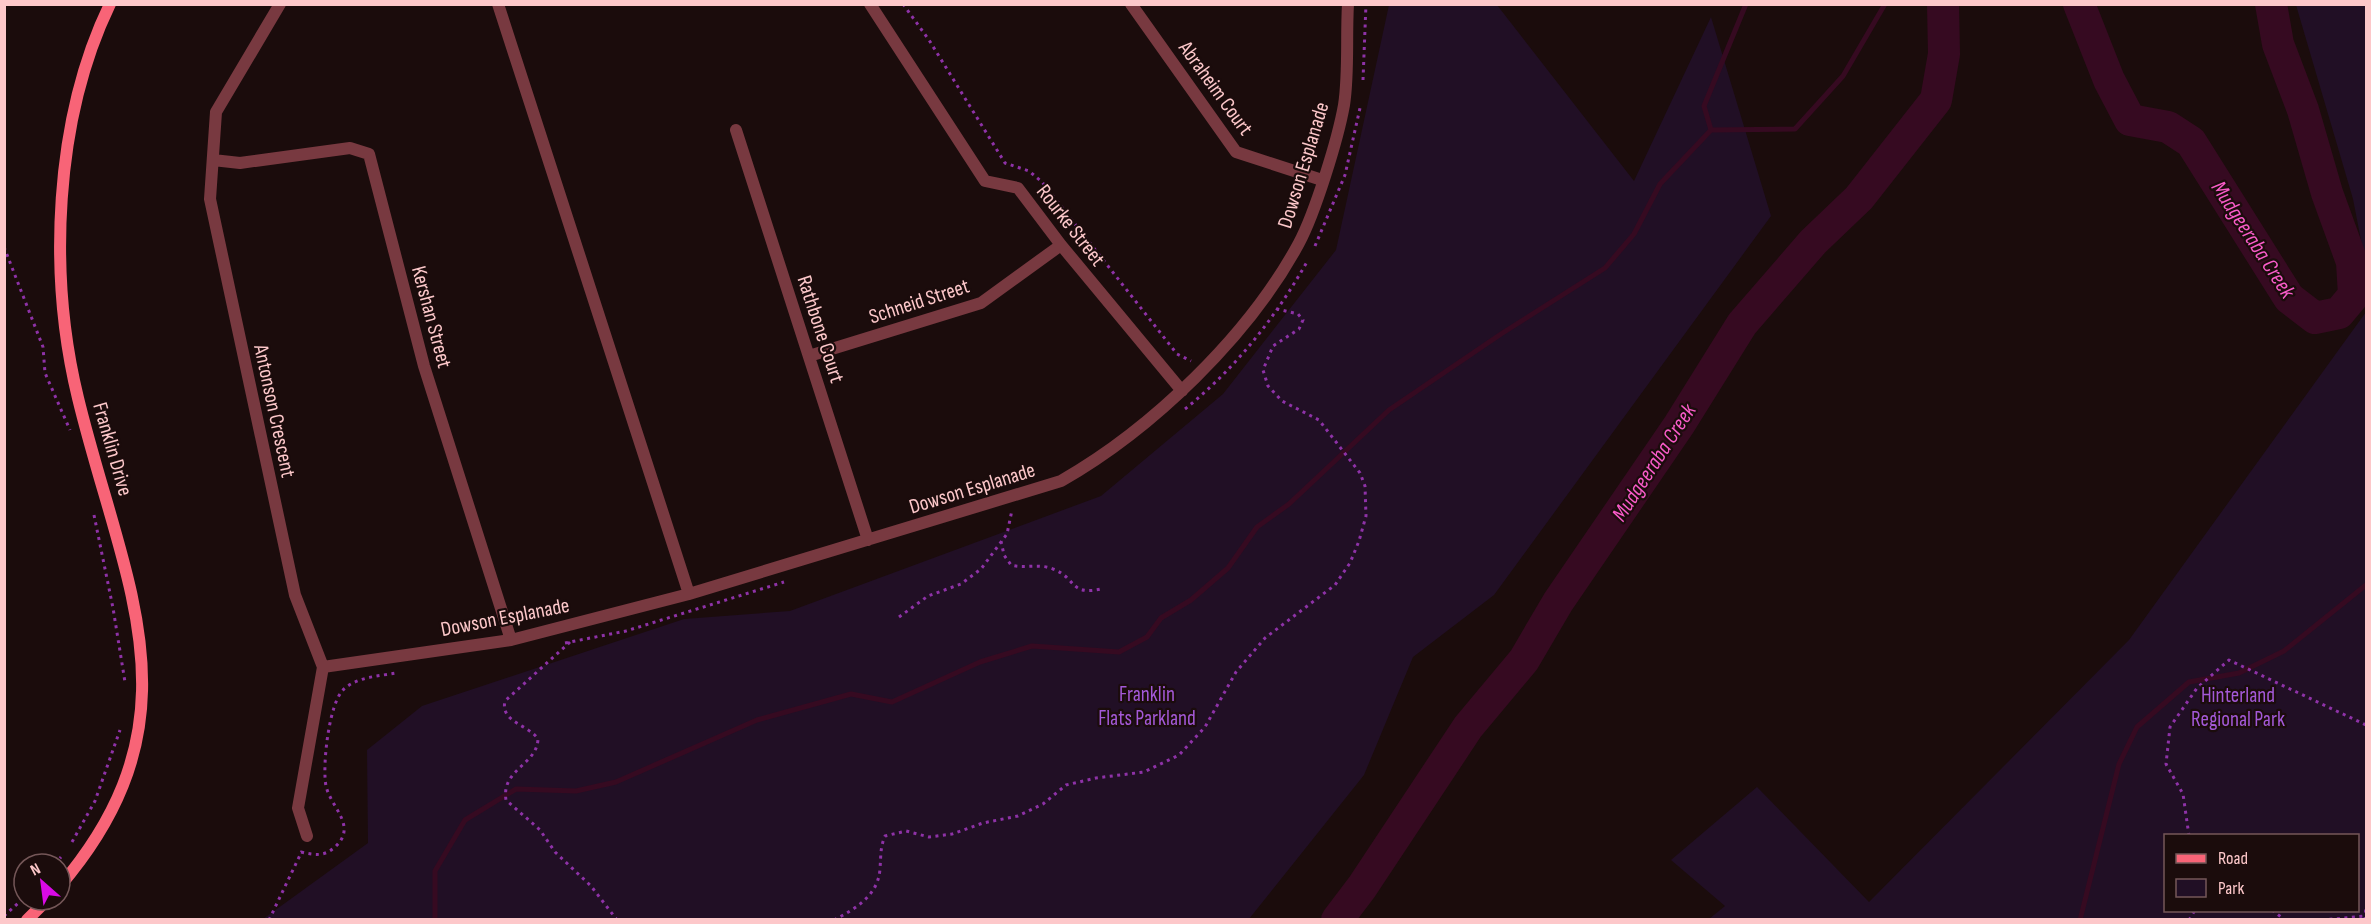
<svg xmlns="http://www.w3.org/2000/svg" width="2371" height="924" viewBox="0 0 2371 924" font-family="'Sofia Sans Condensed',sans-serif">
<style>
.green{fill:#210f25;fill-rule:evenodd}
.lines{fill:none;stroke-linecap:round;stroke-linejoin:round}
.stream{stroke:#360a21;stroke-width:5}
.river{stroke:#360a21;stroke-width:32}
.path{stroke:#8e32a7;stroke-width:3;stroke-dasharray:3 4.5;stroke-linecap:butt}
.minor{stroke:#783940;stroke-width:12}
.secondary{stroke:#f86477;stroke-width:12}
.labels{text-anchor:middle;stroke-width:4.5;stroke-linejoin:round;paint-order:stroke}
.street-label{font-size:21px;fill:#fdc8ca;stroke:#1b0c0c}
.park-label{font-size:21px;fill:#a459d8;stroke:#1b0c0c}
.water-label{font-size:22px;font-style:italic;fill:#f85bc8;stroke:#1b0c0c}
</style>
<rect width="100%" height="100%" fill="#1b0c0c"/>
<!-- green -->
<path class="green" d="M1389,5h108l137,176 77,-164 60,199 -277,379 -81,62 -49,118 -115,144h-986l105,-76 -1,-93 55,-44 262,-87 106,-8 311,-115 122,-102 113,-144z
M2296,5h70v261l-13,-67z
M2366,312v607h-657l16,-13 -54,-46 86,-73 112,115 260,-262zM2166,836h192v74h-192z"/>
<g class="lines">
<!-- stream -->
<path class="stream" d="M1711,130l-7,-24 42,-102
M435,920v-49l30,-51 51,-31 60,2 40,-9 141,-62 94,-26 41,8 88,-40 52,-16 87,6 28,-15 14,-19 30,-18 37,-32 29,-41 32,-23 100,-94 112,-76 104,-66 29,-34 26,-50 51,-54 84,-1 48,-53 42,-72
M2080,920l39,-156 18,-37 52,-45 50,-9 45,-22 82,-66"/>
<!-- river -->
<path class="river" d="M2079,4l30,76 21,40 38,7 23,15 98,156 26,20 24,-5 15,-18 -2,-33 -25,-69 -24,-83 -25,-66 -7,-40
M1337,920l25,-33 106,-160 56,-67 34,-58 121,-177 63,-101 71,-82 46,-44 77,-98 8,-46 -1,-50"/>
<!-- path -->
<path class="path" d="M903,4l26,36 76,123 24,8 13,11 135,172 14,7
M1363,80l3,-76
M1315,246l30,-71 15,-67
M4,247l39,100 2,26 25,57
M1185,409c51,-41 91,-92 123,-149
M94,515l19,93 12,74
M1001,541l3,14 7,10c13,4 28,-2 42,4 24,9 16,27 48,20
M899,617l29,-21 33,-12 20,-15 26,-35 5,-24
M570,642l-65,59c-5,21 24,24 33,38 -1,26 -37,30 -32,61l34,30 15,22 36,34 26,34
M565,643l61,-12 158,-49
M2189,836l-6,-42 -17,-30 4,-37 27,-39 32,-28 137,65
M72,842l23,-41 25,-71
M301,852c13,3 23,5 34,-5 23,-21 -4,-39 -9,-61 -4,-20 3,-84 18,-97 13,-12 35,-13 52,-16
M55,864l6,-7
M2272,910l13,10
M4,916l20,-18
M269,920l33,-69
M834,920c21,-11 44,-24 46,-51 1,-13 0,-21 5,-33l21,-5 23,6 23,-3 31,-11 35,-7 25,-12 23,-19 30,-7 48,-6 35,-17 26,-28 31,-55 29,-34 70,-53 15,-22 9,-22 7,-25 -1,-30 -5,-13 -41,-53 -37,-19 -14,-15 -5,-16 10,-24 26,-17 4,-9 -5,-6 -21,-5
M2189,920l6,-10
M2322,920l44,-4
M2365,920l1,-15"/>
<!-- minor -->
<path class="minor" d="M280,4l-64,108 -6,87 85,396 28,72 -25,141 9,28
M498,4l191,590
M870,4l115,177 33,7 43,57 121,146
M1131,4l105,148 86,28
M736,130l132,410
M213,160l27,3 110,-15 19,6 55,212 87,274
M809,356l172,-53 80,-58
M323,667l188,-27 178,-46 372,-113c91,-52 188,-145 238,-238 16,-30 39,-104 45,-138 5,-32 2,-68 4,-101"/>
<!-- secondary -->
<path class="secondary" d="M60,886c145,-170 63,-302 18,-488 -30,-123 -24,-278 32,-394
M27,920l20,-20"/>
</g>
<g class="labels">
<!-- street labels -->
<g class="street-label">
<text transform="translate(1216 88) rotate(54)" y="7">Abraheim Court</text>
<text transform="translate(1303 165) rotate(-73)" y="7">Dowson Esplanade</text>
<text transform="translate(1071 225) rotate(52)" y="7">Rourke Street</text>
<text transform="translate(919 301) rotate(-18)" y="7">Schneid Street</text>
<text transform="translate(432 317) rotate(75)" y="7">Kershan Street</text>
<text transform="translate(821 329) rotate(72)" y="7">Rathbone Court</text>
<text transform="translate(275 411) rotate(78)" y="7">Antonson Crescent</text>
<text transform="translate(113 449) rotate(74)" y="7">Franklin Drive</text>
<text transform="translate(972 488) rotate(-17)" y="7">Dowson Esplanade</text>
<text transform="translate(505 617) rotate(-11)" y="7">Dowson Esplanade</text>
</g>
<!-- park labels -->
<g class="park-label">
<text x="1147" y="701">Franklin<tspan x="1147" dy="24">Flats Parkland</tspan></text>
<text x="2238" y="702">Hinterland<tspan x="2238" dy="24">Regional Park</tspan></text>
</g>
<!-- water labels -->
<g class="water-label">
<text transform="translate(2254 239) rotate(57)" y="8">Mudgeeraba Creek</text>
<text transform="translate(1653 462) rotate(-57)" y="8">Mudgeeraba Creek</text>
</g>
</g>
<!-- border -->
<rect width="2371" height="924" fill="none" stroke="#fdc8ca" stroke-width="12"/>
<!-- legend -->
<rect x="2164" y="834" width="195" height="78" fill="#1b0c0c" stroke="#755758" stroke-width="1.5"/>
<rect x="2176" y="854" width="30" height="9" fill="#f86477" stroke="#755758" stroke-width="1.5"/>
<text x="2218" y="864" font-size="18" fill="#fdc8ca">Road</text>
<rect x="2176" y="879" width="30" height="18" fill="#210f25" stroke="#755758" stroke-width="1.5"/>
<text x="2218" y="894" font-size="18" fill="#fdc8ca">Park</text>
<!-- north arrow -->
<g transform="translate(42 882) rotate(332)"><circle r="28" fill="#1b0c0c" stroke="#755758" stroke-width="1.5"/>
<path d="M0-4.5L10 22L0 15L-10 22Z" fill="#da0ae7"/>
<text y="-9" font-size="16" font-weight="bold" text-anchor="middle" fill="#fdc8ca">N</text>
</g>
</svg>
